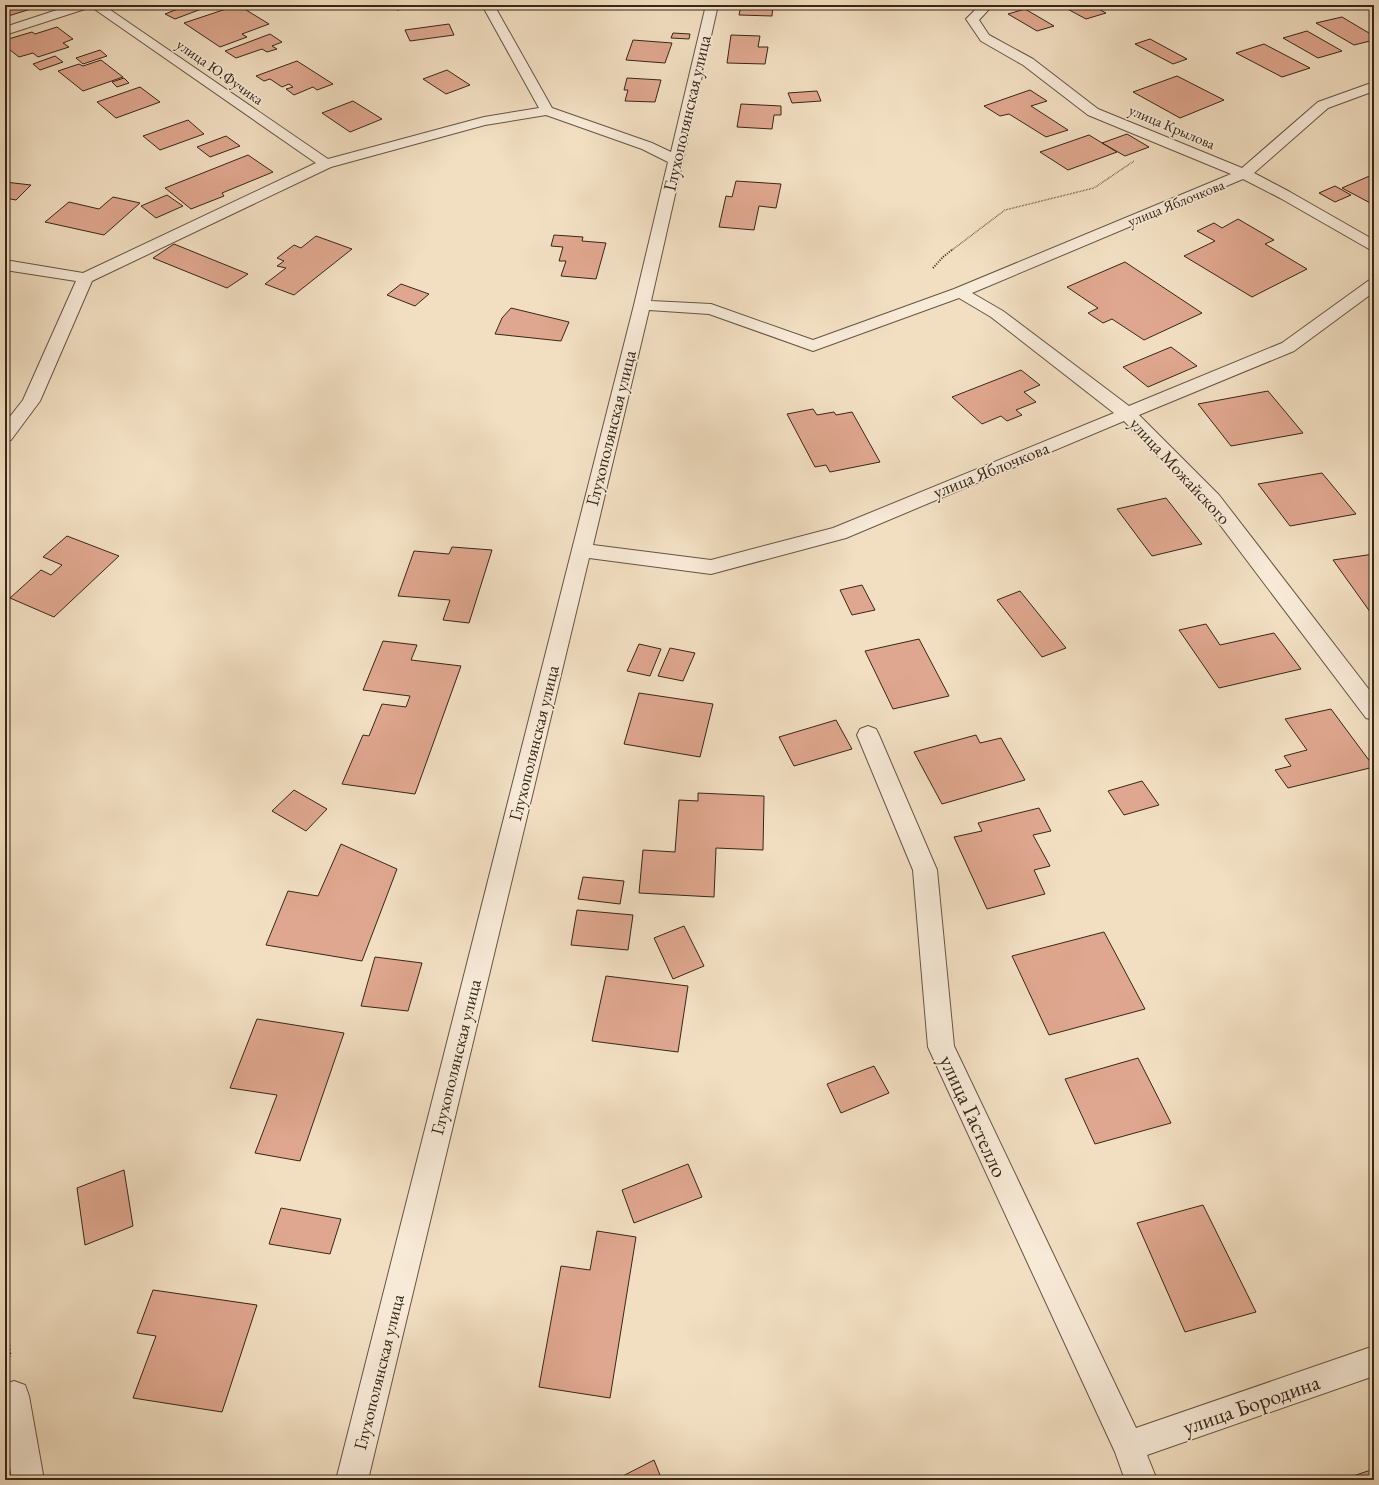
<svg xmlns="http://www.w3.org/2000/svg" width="1379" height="1485" viewBox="0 0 1379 1485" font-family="'EB Garamond',serif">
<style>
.building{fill:#dfa78f;stroke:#362716}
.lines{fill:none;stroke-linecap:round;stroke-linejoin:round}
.minor-casing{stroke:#655541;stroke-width:2}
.path-far2{stroke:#362716;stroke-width:1.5;stroke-dasharray:0.5 1;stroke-linecap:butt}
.path-far1{stroke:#362716;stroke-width:2;stroke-dasharray:1 1.5;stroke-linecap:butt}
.path{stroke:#362716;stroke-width:3;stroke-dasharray:1.5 2.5;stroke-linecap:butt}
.minor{fill:#f7ead7;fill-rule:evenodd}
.labels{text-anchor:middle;stroke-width:3.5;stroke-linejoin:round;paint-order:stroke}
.far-street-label{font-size:15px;fill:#362716;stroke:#f7ead7}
.street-label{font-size:18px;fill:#362716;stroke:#f7ead7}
.near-street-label{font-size:22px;fill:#362716;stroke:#f7ead7}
</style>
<rect width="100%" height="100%" fill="#f2dfc2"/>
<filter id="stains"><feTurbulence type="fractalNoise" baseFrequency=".005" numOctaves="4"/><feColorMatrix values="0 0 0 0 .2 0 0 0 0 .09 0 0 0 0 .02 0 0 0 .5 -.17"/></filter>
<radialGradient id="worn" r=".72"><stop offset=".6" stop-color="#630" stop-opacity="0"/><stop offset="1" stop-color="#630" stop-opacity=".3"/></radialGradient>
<!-- building -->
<path class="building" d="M5,5h25l4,3 -29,9z
M188,5h10l6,3 -29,11 -10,-5z
M238,5l31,19 -27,10 5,3 -27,10 -36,-24z
M395,5h33v1l-31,4z
M741,5h32l-1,11 -33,-1z
M1060,5h31l15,8 -20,6z
M1025,9l29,17 -17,5 -29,-17z
M1342,17l32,19v4l-20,5 -38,-22z
M449,24l5,11 -44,6 -5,-11z
M57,27l16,12 -10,4 6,4 -31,10 -5,-4 -14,4 -14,-11v-6l27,-8 3,2z
M1307,31l35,20 -24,7 -35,-20z
M673,33l17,1 -1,5 -18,-1z
M270,34l12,8 -10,4 5,3 -10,3 -5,-3 -26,9 -11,-7z
M731,35l29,1 -2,11h10l-3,17 -38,-1z
M1150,39l37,20 -14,5 -38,-20z
M633,40l39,3 -7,20 -39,-3z
M1264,44l46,24 -28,9 -46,-24z
M100,50l7,6 -24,8 -7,-6z
M55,56l8,6 -23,8 -7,-6z
M101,60l22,17 -40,14 -25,-20 21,-7 4,2z
M297,61l36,23 -16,6 -4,-3 -19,8 -8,-6 7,-2 -4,-3 -7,3 -12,-8 -6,2 -8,-5z
M447,70l23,15 -24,9 -23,-15z
M1177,76l47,24 -44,18 -47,-26z
M124,78l5,5 -12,4 -5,-5z
M627,78l34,2 -6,22 -30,-1 3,-11h-4z
M140,87l20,15 -44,16 -19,-16z
M1030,90l17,11 -16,5 37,24 -22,7 -37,-23 -9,2 -16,-10z
M817,91l4,10 -29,2 -4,-10z
M353,101l29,18 -32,13 -28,-19z
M741,104l40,2v9h-7l-2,14 -35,-2z
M188,120l16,14 -44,16 -17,-14z
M1127,134l22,13 -24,9 -23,-13z
M1089,135l28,17 -49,18 -28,-18z
M226,136l14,10 -30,11 -13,-10z
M248,155l25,17 -51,21 2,3 -33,13 -26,-21z
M1374,174v31l-32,-17z
M736,181l45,3 -5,24 -17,-2 -5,24 -35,-3 7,-31 6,1z
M5,182l26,3 -15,15 -11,-2z
M1335,186l16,9 -16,7 -16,-9z
M167,195l16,11 -27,12 -15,-12z
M113,197l27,6 -36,32 -59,-13 24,-20 30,7z
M1238,219l36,21 -9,4 42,25 -55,28 -68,-41 31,-15 -18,-10 17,-8 8,5z
M554,235l29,2 -1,4 24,2 -10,36 -35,-3 5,-15h-7l4,-14 -12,-1z
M316,236l36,13 -58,46 -29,-11 21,-16 -9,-2 7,-5 -7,-3 17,-13 7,3z
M174,244l74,30 -21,14 -74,-30z
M1125,262l77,51 -58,27 -32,-21 -9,4 -15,-10 10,-5 -31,-21z
M401,284l28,10 -14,12 -28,-11z
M511,308l58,14 -8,19 -66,-7 7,-16z
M1171,347l26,19 -49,21 -25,-20z
M1021,370l19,15 -16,7 12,10 -20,8 6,5 -15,6 -6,-5 -19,8 -30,-27z
M1268,391l35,42 -72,13 -33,-42z
M813,409l4,6 17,-3 2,3 16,-3 28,50 -50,10 -4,-7 -11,2 -28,-53z
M1322,473l34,41 -66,12 -32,-42z
M1166,498l36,46 -50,12 -35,-47z
M67,536l52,20 -65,61 -44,-19 31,-28 10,5 11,-10 -19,-8z
M452,547l40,3 -23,73 -26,-3 7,-20 -52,-4 16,-45 35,3z
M1374,554v62h-1l-40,-56z
M862,585l13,25 -23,5 -12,-25z
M1020,591l46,57 -24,9 -45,-57z
M1206,624l14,21 54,-12 27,36 -82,19 -40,-58z
M919,639l30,57 -56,13 -28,-58z
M383,641l34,4 -6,15 50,6 -46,128 -73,-10 21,-49 6,1 13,-32 24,3 4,-11 -47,-6z
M639,644l22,5 -11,27 -23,-5z
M670,648l25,5 -12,28 -25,-5z
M639,693l74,11 -13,53 -76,-13z
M1331,709l43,58 -86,21 -13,-18 16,-4 -7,-10 23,-6 -22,-31z
M836,720l16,29 -58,17 -15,-29z
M976,735l4,8 21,-5 24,42 -83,24 -28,-52z
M1142,781l17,24 -35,10 -16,-24z
M294,790l33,19 -21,22 -34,-20z
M698,793l66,3 -1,54 -47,-2 -2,49 -75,-4 4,-43 32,2 4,-52 19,1z
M1039,808l12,23 -18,4 17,31 -16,4 11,24 -58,15 -33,-72 28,-6 -4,-8z
M341,844l56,25 -35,92 -96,-16 22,-54 30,5z
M583,877l41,4 -4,23 -42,-5z
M577,910l56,5 -5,35 -57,-5z
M684,926l20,40 -31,13 -19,-41z
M1104,932l41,77 -96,26 -37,-79z
M375,957l47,6 -14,48 -47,-5z
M606,976l82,10 -10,66 -86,-11z
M257,1019l87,14 -44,128 -45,-8 22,-58 -47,-7z
M1138,1058l33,65 -76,21 -30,-65z
M874,1066l15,27 -48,20 -14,-29z
M688,1164l14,33 -68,26 -12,-33z
M124,1170l9,56 -48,19 -8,-57z
M1203,1205l53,107 -71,20 -48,-109z
M281,1208l60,11 -11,35 -61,-10z
M597,1231l39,6 -26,161 -71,-11 22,-121 29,4z
M153,1290l104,15 -35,107 -89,-14 23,-62 -19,-3z
M654,1460l8,20h-47z
M1374,1469v11h-33z"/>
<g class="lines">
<defs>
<path id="minor" d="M72,5h31l225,154 156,-42 55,-9 -57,-103h12l58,103 100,35 19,9 35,-147h12l-67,296 60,3 102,36 141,-51 277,-115 -143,-59 -65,-50 -42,-24 -15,-22 14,-14h13l-14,15 10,15 44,24 65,50 144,59 76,-66 56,-20v9l-46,17 -74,65 36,19 84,48v11l-5,-2 -89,-51 -37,-19 -271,114 31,18 126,95 153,-63 86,-62 6,-2v13l-80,59 -155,64 80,80 155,201v24l-8,-2 -161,-213 -81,-84 -278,117 -135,36 -122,-16 -221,922h-32l298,-1175 34,-143 -26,-13 -96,-34 -61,10 -154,42 -239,114 -52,120 -29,39 -6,2v-19l18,-23 53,-119 -71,-11v-10l78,13 233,-110 -226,-157 -2,2 -83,27v-8zM959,298l32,19 123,96 -281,115 -122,32 -118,-15 56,-235 60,4 104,37z
M868,726l8,3 3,6 58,135 17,176 182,382 238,-82v30l-227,79 10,25h-32l-10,-28 -187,-405 -15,-177 -56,-135 3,-6z
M14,1381l11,4 4,11 15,84h-32l-7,-44v-52z"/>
</defs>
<!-- minor casing -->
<use href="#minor" class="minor-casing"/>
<!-- path-far2 -->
<path class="path-far2" d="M952,250l53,-40 89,-22 40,-27"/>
<!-- path-far1 -->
<path class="path-far1" d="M933,268l10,-11 10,-8"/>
<!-- path -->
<path class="path" d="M5,1309l5,48"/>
<!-- minor -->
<use href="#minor" class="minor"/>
</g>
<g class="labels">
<!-- far-street labels -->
<g class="far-street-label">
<text transform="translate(220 72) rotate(35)" y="5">улица Ю.Фучика</text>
<text transform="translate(1172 127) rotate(23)" y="5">улица Крылова</text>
<text transform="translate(1176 203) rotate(-22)" y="5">улица Яблочкова</text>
</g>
<!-- street labels -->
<g class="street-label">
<text transform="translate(687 113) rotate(-77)" y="6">Глухополянская улица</text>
<text transform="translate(611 428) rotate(-76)" y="6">Глухополянская улица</text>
<text transform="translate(991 470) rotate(-22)" y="6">улица Яблочкова</text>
<text transform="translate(1180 471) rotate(47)" y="6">улица Можайского</text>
<text transform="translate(534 743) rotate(-76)" y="6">Глухополянская улица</text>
<text transform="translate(456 1057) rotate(-76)" y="6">Глухополянская улица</text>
<text transform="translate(379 1372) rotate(-76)" y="6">Глухополянская улица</text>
</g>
<!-- near-street labels -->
<g class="near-street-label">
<text transform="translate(974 1116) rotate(65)" y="8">улица Гастелло</text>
<text transform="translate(1251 1404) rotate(-19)" y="8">улица Бородина</text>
</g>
</g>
<!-- margin -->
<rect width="1379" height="1485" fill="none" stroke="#f2dfc2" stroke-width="20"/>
<rect x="6" y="6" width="1367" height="1473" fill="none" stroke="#362716" stroke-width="2"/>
<rect x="10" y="10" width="1359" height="1465" fill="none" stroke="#362716"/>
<rect width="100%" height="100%" filter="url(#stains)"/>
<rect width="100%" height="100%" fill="url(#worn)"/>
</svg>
